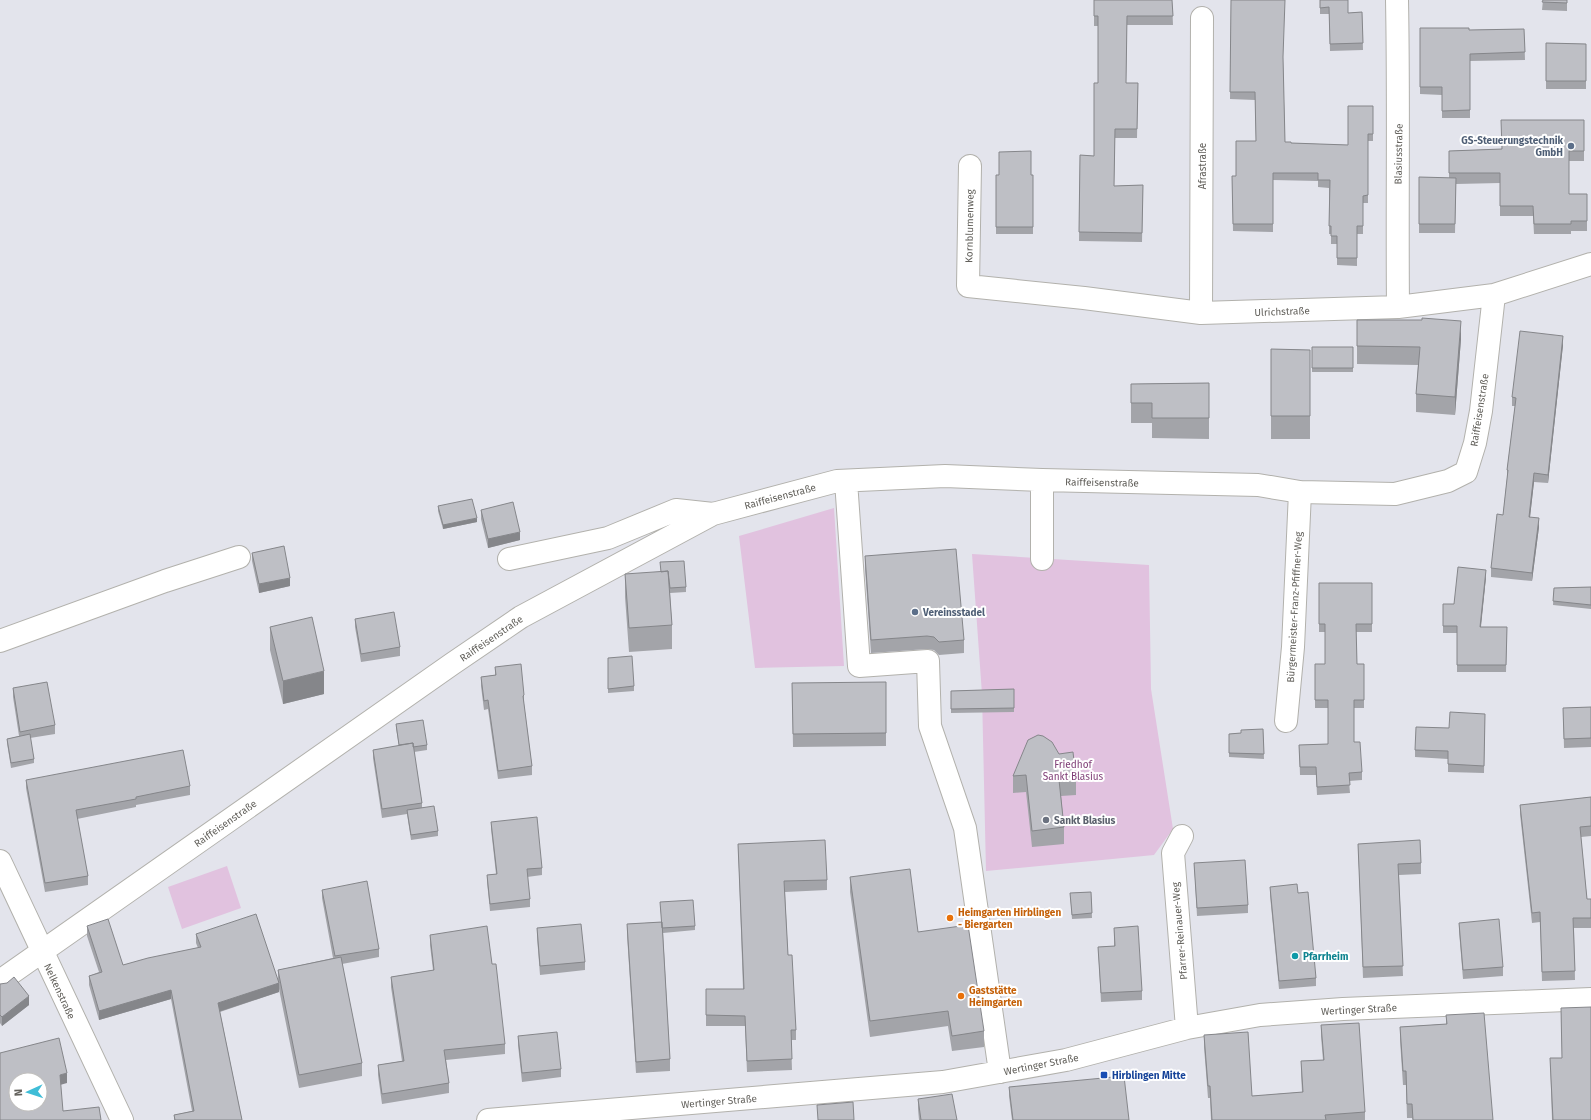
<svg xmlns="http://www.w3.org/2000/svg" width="1591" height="1120" viewBox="0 0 1591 1120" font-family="'Fira Sans',sans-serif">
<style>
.green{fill:#e1c2df}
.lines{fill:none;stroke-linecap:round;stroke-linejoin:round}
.minor-casing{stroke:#b2b1ac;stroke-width:24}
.minor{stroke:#fff;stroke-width:22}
.wall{fill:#a3a4a9}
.shaded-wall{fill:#85868a}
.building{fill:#bebfc5;stroke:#85868a;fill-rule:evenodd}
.service-dot{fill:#5c6f8a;stroke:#fff;stroke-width:1.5}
.worship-dot{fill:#6b7280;stroke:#fff;stroke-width:1.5}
.food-dot{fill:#e8710a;stroke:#fff;stroke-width:1.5}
.culture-dot{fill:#0f9aa8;stroke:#fff;stroke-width:1.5}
.transit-dot{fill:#1a4fb4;stroke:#fff;stroke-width:1.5}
.labels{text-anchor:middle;stroke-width:4;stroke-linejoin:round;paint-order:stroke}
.service-label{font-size:10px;font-weight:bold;fill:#4e5e75;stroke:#fff;text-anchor:end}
.street-label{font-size:10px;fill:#62605b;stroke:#fff}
.park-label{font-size:10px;fill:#7f3d76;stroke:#fff}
.worship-label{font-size:10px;font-weight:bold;fill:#5b616d;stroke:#fff;text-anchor:start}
.food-label{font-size:10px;font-weight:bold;fill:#c56008;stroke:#fff;text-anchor:start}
.culture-label{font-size:10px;font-weight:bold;fill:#0d838f;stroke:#fff;text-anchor:start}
.transit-label{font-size:10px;font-weight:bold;fill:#164399;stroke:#fff;text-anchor:start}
</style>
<rect width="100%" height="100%" fill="#e3e4ec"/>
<!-- green -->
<path class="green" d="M834,508l10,158 -89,2 -16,-132z
M972,554l177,11 2,124 22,140 -19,26 -168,16 -4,-177z
M227,866l14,42 -59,21 -14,-42z"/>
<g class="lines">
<defs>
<path id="minor" d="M1397,0c2,103 0,205 1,307
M970,166l-2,120 116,12 117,15 197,-6 96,-12 97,-31
M1201,313l1,-295
M846,481l13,185 69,-5 2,65 35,102 35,244
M509,559l99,-21 68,-28 37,4
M1042,559v-79
M0,641l165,-60 74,-24
M1286,721l7,-74 7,-155
M1182,836l-9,17 14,175
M0,861l122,259
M0,981l452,-317 69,-47 192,-103 124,-33 108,-5 97,4 216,5 42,7 95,2 53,-13 18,-9 9,-29 6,-32 13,-116
M488,1120l455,-38 123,-22 121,-32 73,-13 83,-6 248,-10"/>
</defs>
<!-- minor casing -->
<use href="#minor" class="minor-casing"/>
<!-- minor -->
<use href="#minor" class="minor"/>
</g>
<!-- wall -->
<path class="wall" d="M1094,0h78l1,25h-46l-1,58h12l-1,55h-22l-1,48 29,-1 -1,57 -63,-1 1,-86 14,1 4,-73v-57h-4z
M1231,0l52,61 2,81 6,1 57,2 25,-39v35h-5v62h-5v31h-6v32l-20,-1v-21h-6v-10h-2v-46l-11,-1v-6l-45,-1v52l-40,-1 -1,-55h4l20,-35 -1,-41 -25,-1z
M1320,0l28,13 14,-1 1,38 -33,1 -1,-37h-9z
M1543,0h24v11l-25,-1z
M1524,29l1,31 -55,1v57h-28v-23l-22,-1v-7l49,-57z
M1546,43l40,1v45h-40z
M1584,120v41h-15v33h18v37h-16v3h-37l-1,-18h-33v-33l-44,1 -1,49h-36v-56l30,1v-27l52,-2z
M996,175h37v59h-37z
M1357,320h65l39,19 -6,76 -39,-3v-18l2,-29 -61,-1z
M1563,345l-15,138 -14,-1 -4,35 9,10 -7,54 -41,-4v-9l12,-53 4,-37v-8l8,-64h-3v-9z
M1312,347h41v25h-41z
M1271,349l39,1v89h-39z
M1209,383v56l-57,-1v-15h-21v-39z
M438,506l39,16 -34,7 -5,-18z
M481,510l39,30 -32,8 -7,-29z
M252,553l38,33 -31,7 -7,-32z
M865,556l99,84v13l-25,2 -5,-5 -7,-1 -56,4 -6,-84z
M625,574l61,13v5l-16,1 2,32v24l-43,3 -4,-55z
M1486,577l-5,50h26l-1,45h-49v-39h-14v-29h11z
M1319,583h53v49h-16l1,32h7v44h-10v34l8,30v8l-13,1 1,12 -33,2 -1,-20h-16l-1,-30 29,-1v-36h-13v-44h10v-32h-6z
M1591,587v22l-38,-4 1,-17z
M355,619l45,28v9l-39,6 -6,-35z
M270,627l54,67 -41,10 -13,-54z
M608,658l26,28v5l-26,2z
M495,667l29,28v9l8,62v9l-34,4 -10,-70 -4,1 -3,-24v-9l14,-2z
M792,683l94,50v13l-93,1z
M13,688l42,37v9l-25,4 4,21v4l-23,5 -4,-25v-4l12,-3 -6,-39z
M1014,689v23l-63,1v-22z
M1591,707v40l-27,1 -1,-40z
M1485,714l-1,59 -36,-1v-13l-33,-2v-7l34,-22z
M396,724l31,21v5l-13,2 8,51v4l16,24v5l-27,4 -4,-26 -25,4 -9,-60v-8l26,-4 -3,-18z
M1263,729l1,30 -35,-2v-23l12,-1z
M1059,754l17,24v17l-15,1 3,31v17l-32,3 -6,-55 -13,1v-17z
M26,780l164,6v9l-54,10v2l-59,12 11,57v9l-43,7 -19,-104z
M1591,797v39l-10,1 6,62h4v29h-17l1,52 -33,1 -2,-59 -8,1 -12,-109v-9z
M491,822l51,46v7l-15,2 3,22v8l-40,4 -3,-29v-7l9,-1 -5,-45z
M738,844l89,36v10l-42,2 3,63 8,75v10h-5l1,30 -45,2 -2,-46h-39v-37h37z
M1358,844l63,19v11l-22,1 4,101 -40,2z
M1194,863l54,42v8l-51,3z
M850,877l68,55 66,99v16l-32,4 -4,-25 -78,11 -20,-145z
M1270,887l28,6 18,85v8l-37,3 -9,-94z
M322,890l57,59v8l-37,7 20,99v13l-63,12 -20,-99v3l-59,20 22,108h-68v-5l18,-4 -21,-112 -72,21 -10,-35v-9l10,-4 -12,-36v-10l36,39 75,-17 -2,-5v-9l82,45v-9l55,-12 -11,-60z
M1091,892l1,26 -20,1 -2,-26z
M660,906l35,20v4l-32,3 7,126v12l-34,2 -9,-138v-11l35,-2z
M1459,923l44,44v9l-40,3 -4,-48z
M537,928l48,34v8l-45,5 -3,-38z
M1114,928l28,63v9l-41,2 -3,-55 16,-1z
M430,935l75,109v10l-59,6 3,23v10l-67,11 -4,-29v-10l24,-4 -11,-74v-10l42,-7 -3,-25z
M0,984l29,21 -27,21 -2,-3z
M1561,1008l30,112h-39l-2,-62h12z
M1446,1015l47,105h-80l-1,-2h-5l-1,-33h-3l-3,-45v-13l46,-3z
M1321,1025l44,87v8h-154l-1,-22h-2l-4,-51v-12l48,61 50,-4 -1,-20v-11l22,-1 -2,-24z
M518,1036l43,33v8l-39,5 -4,-37z
M1009,1087l120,33h-117l-3,-24z
M918,1099l39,21h-38l-1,-11z"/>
<!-- shaded-wall -->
<path class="shaded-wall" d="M1461,321v18l-6,76v-18z
M1563,336v9l-15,138v-8z
M1534,473v9l-5,44v-9z
M477,518v4l-34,7v-4z
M1539,518v9l-7,54v-8z
M520,532v8l-32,8v-9z
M1486,570v7l-6,57v-7z
M290,578v8l-31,7v-9z
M324,671v23l-41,10v-23z
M279,983v9l-61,20v-9z
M171,990v9l-72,21v-9z
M29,996v9l-27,21v-9z
M67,1073v10l-7,2v-10z"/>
<!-- building -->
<path class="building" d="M1094,0h78l1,16h-46l-1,67h12l-1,46h-22l-1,57 29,-1 -1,48 -63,-1 1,-77 14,1v-73h4v-67h-4z
M1231,0h54l-2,57 2,85h6v1l57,2v-39h25v28h-5v61l-5,1v30h-6v32h-20v-22h-6v-10h-2l1,-46h-12v-7h-45v51h-40l-1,-48h4v-35h20l-1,-49h-25z
M1320,0h28v13l14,-1 1,31 -33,1 -1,-37 -9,1z
M1543,0h24v3l-25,-1z
M1420,28h49v2l55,-1 1,23 -55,2v56l-28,1v-24h-22z
M1546,43l40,1v37h-40z
M1501,120h83v31h-15v43h18v27h-16v3h-37l-1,-18h-33v-33h-51v-22l53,-2z
M1031,151v24h2v52h-37v-52h3v-23z
M1419,177l37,1 -1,46h-36z
M1422,318l39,3 -6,76 -39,-3 4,-47 -63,-1v-26h65z
M1520,331l43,5 -15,139 -14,-2 -5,44 10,1 -7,55 -41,-5 6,-54 6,1 5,-45h-1l9,-72 -4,-1z
M1312,347h41v21h-41z
M1271,349l39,1v66h-39z
M1209,383v35h-57v-15h-21v-19z
M472,499l5,19 -34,7 -5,-19z
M513,502l7,30 -32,7 -7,-29z
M284,546l6,32 -31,6 -7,-31z
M956,549l8,91 -25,2 -5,-5 -7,-1 -56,4 -6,-84z
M684,561l2,26 -16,1 -2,-17 -7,1 -1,-10z
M1458,567l28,3 -6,57h27l-1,38h-49v-39h-14v-22h11z
M668,571l4,54 -43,3 -4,-54z
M1319,583h53v41h-16l1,40h7v36h-10v42h6l2,30 -13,1 1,12 -33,2 -1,-20h-16l-1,-22 29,-1v-44h-13v-36h10v-40h-6z
M1591,587v18l-38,-4 1,-13z
M394,612l6,35 -39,7 -6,-35z
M312,617l12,54 -41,10 -13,-54z
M632,656l2,30 -26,3v-31z
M521,664l3,31 -1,1 9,70 -34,5 -10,-71 -4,1 -3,-24 15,-2 -1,-8z
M47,682l8,43 -35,7 -7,-44z
M886,682v51l-93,1 -1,-51z
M1014,689v19l-63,1v-18z
M1591,707v31l-27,1 -1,-31z
M1450,712l35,2 -1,52 -36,-2v-13l-33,-1 1,-23 33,1z
M423,720l4,25 -14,2v-4l-14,2 -3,-21z
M1263,729l1,25 -35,-1v-19l12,-1v-3z
M30,734l4,25 -23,4 -4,-24z
M1038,735l5,1 9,6 7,12 14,-2 3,26 -17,2 5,47 -32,4 -6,-56 -13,1 15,-36z
M413,743l9,60 -40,6 -9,-59z
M183,750l7,36 -54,11v2l-60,11 12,66 -43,7 -19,-103z
M1591,797v29l-11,1 7,72h4v19h-18l2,53 -33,1 -2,-60 -8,1 -12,-108z
M434,806l4,25 -27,4 -4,-25z
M537,817l5,51 -15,1 3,30 -40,5 -3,-29 10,-1 -6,-52z
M825,840l2,40 -43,1 4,74h4l4,75h-5l1,29 -45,2 -2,-45 -39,-1v-26h38l-6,-145z
M1420,840l1,23 -23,1 5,102 -40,1 -5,-123z
M1245,860l3,45 -51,3 -3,-45z
M910,869l8,63 50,-7 16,106 -32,5 -4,-25 -78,10 -20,-144z
M367,881l12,68 -44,7 -13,-66z
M1297,884l1,9 10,-1 8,86 -37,3 -9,-94z
M1091,892l1,21 -20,2 -2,-22z
M693,900l2,26 -33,2 -2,-26z
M256,914l23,69 -61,20 24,117h-67l-1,-5 20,-4 -23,-121 -72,21 -10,-35 13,-4 -15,-46 21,-7 15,46 25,-7 53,-11 -5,-13z
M1499,919l4,48 -40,3 -4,-47z
M662,922l8,137 -34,3 -9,-138z
M581,924l4,38 -45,4 -3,-38z
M487,926l5,38h4l9,80 -61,6 5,33 -67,11 -4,-29 26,-4 -13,-84 43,-7 -4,-35z
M1138,926l4,65 -41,2 -3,-46 17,-1 -1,-18z
M341,957l21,106 -63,12 -21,-105z
M14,977l15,19 -27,21 -2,-2v-31l7,-1z
M1591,1007v113h-38l-3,-62h12l-1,-50z
M1484,1013l9,107h-80l-1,-16h-5l-1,-33h-3l-3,-44 47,-3 -1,-9z
M1359,1023l6,89 -40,3 1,5h-114l-2,-34h-2l-4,-51 44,-3 4,64 51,-4 -2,-31 23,-1 -3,-35z
M557,1032l4,37 -39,4 -4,-37z
M59,1038l8,35 -7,2 3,36 36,-4 2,13h-101v-67zM16,1080h24v24h-24z
M1124,1076l5,44h-116l-4,-33z
M952,1094l5,26h-36l-3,-21z
M853,1102l1,18h-36l-1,-15z"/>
<!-- markers -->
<g class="service-dot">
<circle cx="1571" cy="146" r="4"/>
<circle cx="915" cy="612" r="4"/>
</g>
<circle class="worship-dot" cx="1046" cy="820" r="4"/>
<g class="food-dot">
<circle cx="950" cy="918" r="4"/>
<circle cx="961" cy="996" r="4"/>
</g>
<circle class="culture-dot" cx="1295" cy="956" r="4"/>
<rect class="transit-dot" x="1100" y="1071" width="8" height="8" rx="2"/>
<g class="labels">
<!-- service labels -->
<g class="service-label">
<text x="1563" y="144">GS-Steuerungstechnik<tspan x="1563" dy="12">GmbH</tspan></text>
<text x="923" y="616" text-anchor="start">Vereinsstadel</text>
</g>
<!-- street labels -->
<g class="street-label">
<text transform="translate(1398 154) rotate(-89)" y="4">Blasiusstraße</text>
<text transform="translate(1202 166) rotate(-90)" y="4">Afrastraße</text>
<text transform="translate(969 226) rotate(-89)" y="4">Kornblumenweg</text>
<text transform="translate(1282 311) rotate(-2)" y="4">Ulrichstraße</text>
<text transform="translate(1479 410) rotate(-81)" y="4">Raiffeisenstraße</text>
<text transform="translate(1102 482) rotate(1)" y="4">Raiffeisenstraße</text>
<text transform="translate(780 496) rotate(-15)" y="4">Raiffeisenstraße</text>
<text transform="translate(1294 607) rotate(-87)" y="4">Bürgermeister-Franz-Pfiffner-Weg</text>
<text transform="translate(491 638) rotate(-34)" y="4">Raiffeisenstraße</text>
<text transform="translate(225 823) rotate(-35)" y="4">Raiffeisenstraße</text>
<text transform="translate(1179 931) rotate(-95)" y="4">Pfarrer-Reinauer-Weg</text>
<text transform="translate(60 991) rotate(65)" y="4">Nelkenstraße</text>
<text transform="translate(1359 1009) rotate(-3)" y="4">Wertinger Straße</text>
<text transform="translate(1041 1064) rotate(-11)" y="4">Wertinger Straße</text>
<text transform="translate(719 1101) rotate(-5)" y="4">Wertinger Straße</text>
</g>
<!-- park labels -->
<g class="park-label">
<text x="1073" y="768">Friedhof<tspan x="1073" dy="12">Sankt Blasius</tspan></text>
</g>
<!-- worship labels -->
<g class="worship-label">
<text x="1054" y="824">Sankt Blasius</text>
</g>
<!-- food labels -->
<g class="food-label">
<text x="958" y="916">Heimgarten Hirblingen<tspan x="958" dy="12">- Biergarten</tspan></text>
<text x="969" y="994">Gaststätte<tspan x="969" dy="12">Heimgarten</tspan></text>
</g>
<!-- culture labels -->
<g class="culture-label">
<text x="1303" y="960">Pfarrheim</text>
</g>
<!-- transit labels -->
<g class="transit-label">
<text x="1112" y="1079">Hirblingen Mitte</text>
</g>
</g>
<!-- north arrow -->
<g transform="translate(28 1092) rotate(267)"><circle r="19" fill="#ffffff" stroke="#c0bfbd"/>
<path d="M0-3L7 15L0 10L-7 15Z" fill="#3fbdd7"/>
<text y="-6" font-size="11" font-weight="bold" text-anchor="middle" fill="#62605b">N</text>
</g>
</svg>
